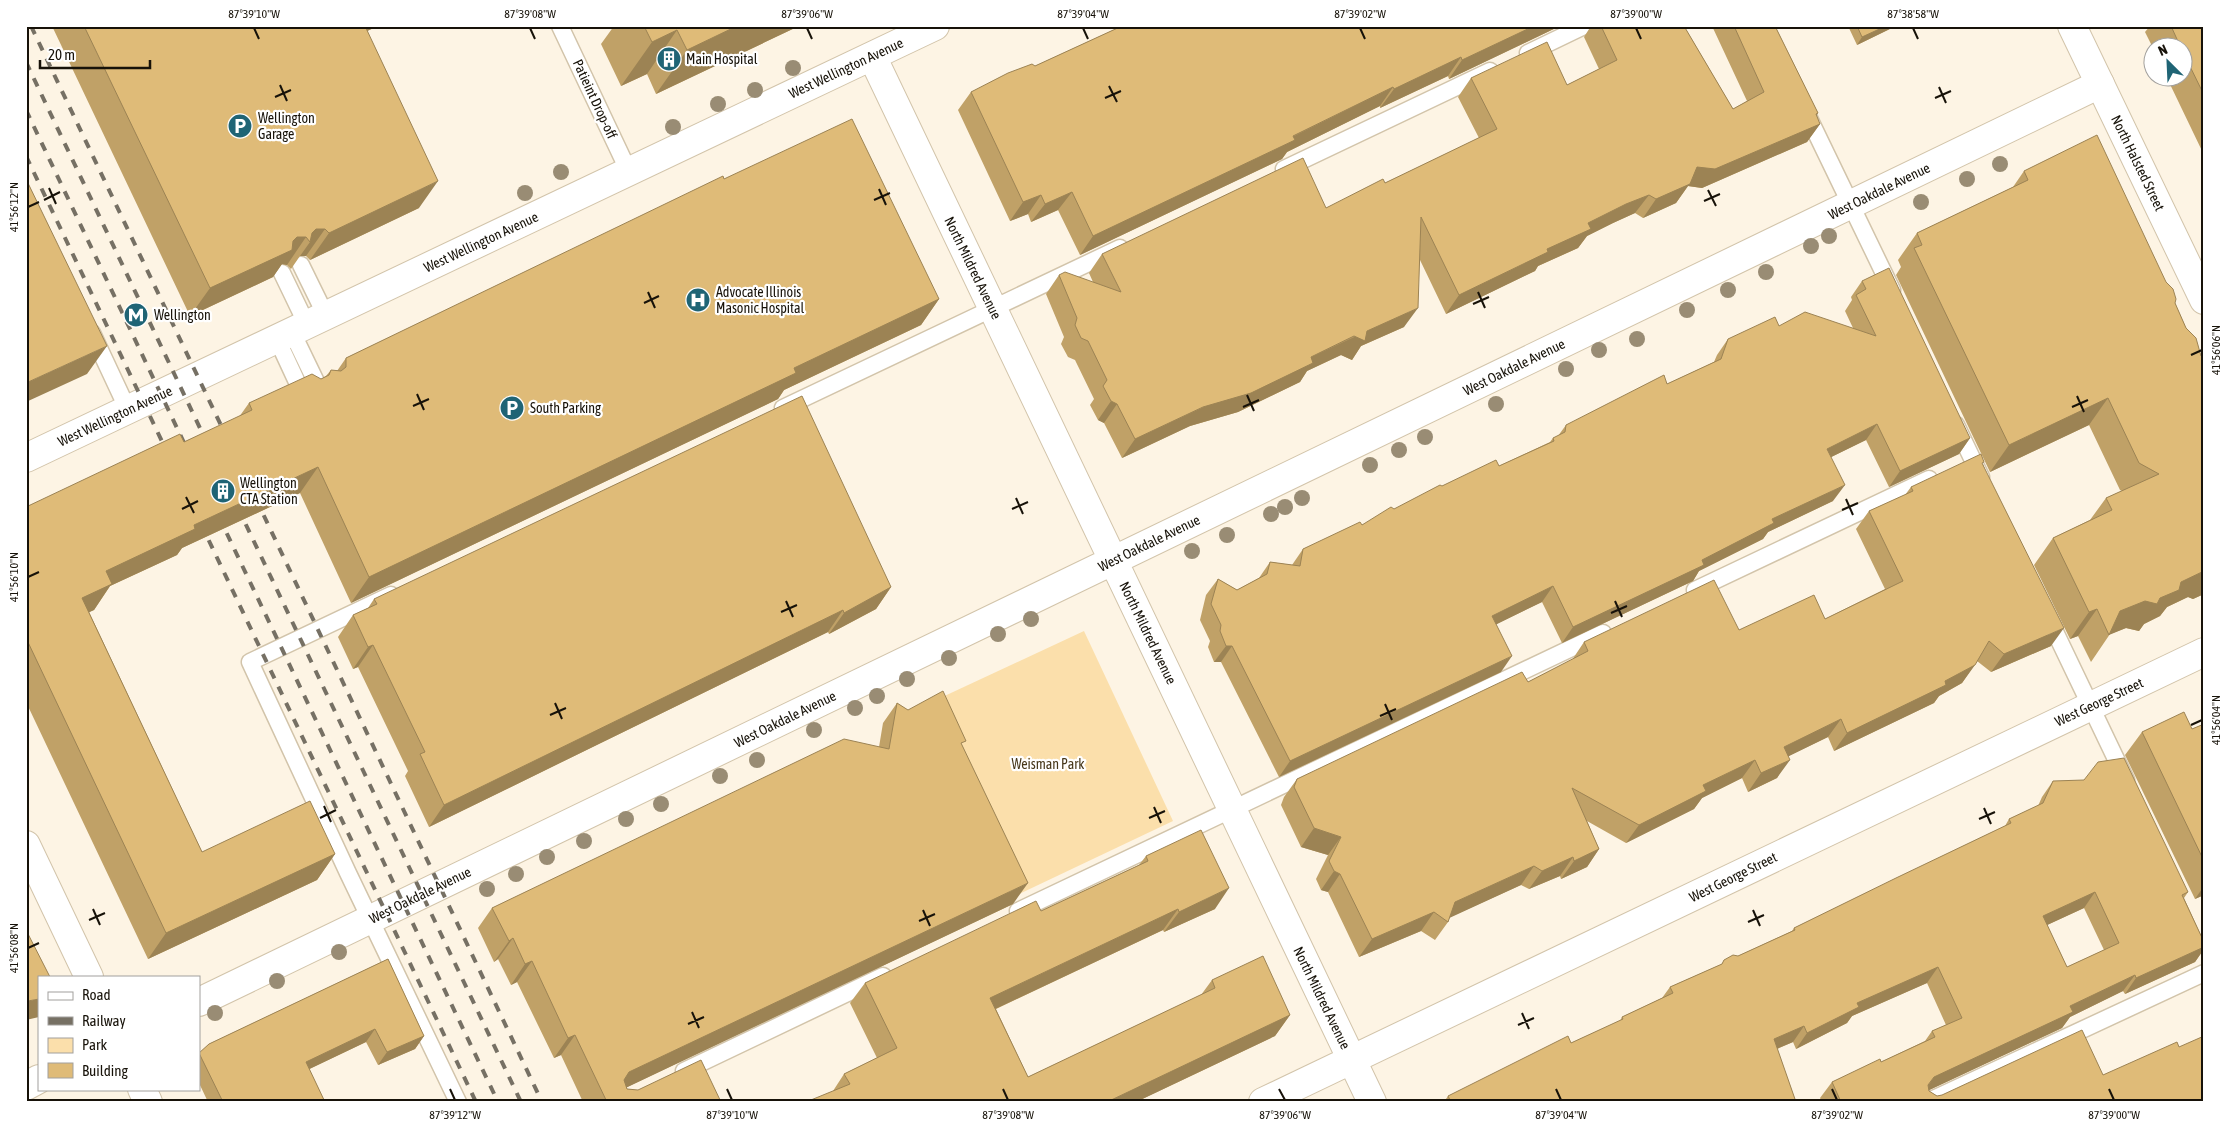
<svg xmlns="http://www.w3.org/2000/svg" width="2230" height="1128" viewBox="0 0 2230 1128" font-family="'Asap Condensed',sans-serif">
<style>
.green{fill:#fbdfab}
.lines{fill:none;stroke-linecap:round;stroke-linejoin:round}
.service-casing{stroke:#d2c4aa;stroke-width:19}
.minor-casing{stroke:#d2c4aa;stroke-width:30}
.tertiary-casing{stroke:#d2c4aa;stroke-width:30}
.secondary-casing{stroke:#d2c4aa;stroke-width:30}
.service{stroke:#fff;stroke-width:16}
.minor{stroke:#fff;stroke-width:28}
.tertiary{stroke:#fff;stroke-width:28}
.secondary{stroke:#fff;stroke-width:28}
.rail{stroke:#767064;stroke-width:4;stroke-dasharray:9 9;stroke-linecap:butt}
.tree{fill:#998c74}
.wall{fill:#c0a167;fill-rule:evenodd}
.shaded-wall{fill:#9c8354}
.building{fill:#dfbb78;stroke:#9c8354;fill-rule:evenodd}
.ticks{fill:none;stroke:#171209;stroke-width:2}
.labels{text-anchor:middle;stroke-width:4.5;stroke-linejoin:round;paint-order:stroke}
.poi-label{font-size:14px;fill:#171209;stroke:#fff;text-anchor:start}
.street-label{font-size:14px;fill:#171209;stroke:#fff}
.park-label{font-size:14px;fill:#473719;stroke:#fff}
.neatline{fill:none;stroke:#171209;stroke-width:2}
.ticks-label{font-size:12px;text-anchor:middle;fill:#171209}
</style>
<rect width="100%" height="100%" fill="#fdf4e4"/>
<!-- green -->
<path class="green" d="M1084,631l89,190 -160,76 -90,-191z"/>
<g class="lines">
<defs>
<path id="service" d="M560,26l69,146
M1528,53l56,-27
M1806,112l86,178
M1284,169l206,-98
M301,265l25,51
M282,273l25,52
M292,332l27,56
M92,333l36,77
M277,339l26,56
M783,408l337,-160
M1956,425l25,52
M1695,590l234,-111
M391,595l-141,67 98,211 110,229
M2048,617l78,163
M1018,911l585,-278
M684,1071l199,-95
M1927,1102l277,-129"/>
<path id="minor" d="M872,56l500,1046
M26,458l909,-432
M199,1002l1901,-918
M26,1086l13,-7
M1263,1102l941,-450"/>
<path id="tertiary" d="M26,845l63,132
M142,1089l6,13"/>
<path id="secondary" d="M2072,26l132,274"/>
</defs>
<!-- service casing -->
<use href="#service" class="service-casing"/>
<!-- minor casing -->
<use href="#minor" class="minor-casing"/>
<!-- tertiary casing -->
<use href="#tertiary" class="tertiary-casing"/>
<!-- secondary casing -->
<use href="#secondary" class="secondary-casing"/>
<!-- service -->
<use href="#service" class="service"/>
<!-- minor -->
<use href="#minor" class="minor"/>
<!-- tertiary -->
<use href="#tertiary" class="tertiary"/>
<!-- secondary -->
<use href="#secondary" class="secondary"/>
<!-- rail -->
<path class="rail" d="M31,26l196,412
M26,62l183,385
M26,110l160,337
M26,156l142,298
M256,499l286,603
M238,508l283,594
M219,517l279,585
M201,524l275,578"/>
</g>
<!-- trees -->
<g class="tree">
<circle cx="793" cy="68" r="8"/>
<circle cx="755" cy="90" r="8"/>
<circle cx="718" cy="104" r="8"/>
<circle cx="673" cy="127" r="8"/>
<circle cx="2000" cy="164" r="8"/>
<circle cx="561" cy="172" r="8"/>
<circle cx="1967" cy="179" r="8"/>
<circle cx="525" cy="193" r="8"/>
<circle cx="1921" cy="202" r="8"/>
<circle cx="1829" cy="236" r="8"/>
<circle cx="1811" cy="246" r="8"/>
<circle cx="1766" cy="272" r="8"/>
<circle cx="1728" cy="290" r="8"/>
<circle cx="1687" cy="310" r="8"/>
<circle cx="1637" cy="339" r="8"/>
<circle cx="1599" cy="350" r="8"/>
<circle cx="1566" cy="369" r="8"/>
<circle cx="1496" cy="404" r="8"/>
<circle cx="1425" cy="437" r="8"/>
<circle cx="1399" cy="450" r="8"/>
<circle cx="1370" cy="465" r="8"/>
<circle cx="1302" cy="498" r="8"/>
<circle cx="1285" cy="507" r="8"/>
<circle cx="1271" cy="514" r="8"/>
<circle cx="1227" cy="535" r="8"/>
<circle cx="1192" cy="551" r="8"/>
<circle cx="1031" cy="619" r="8"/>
<circle cx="998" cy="634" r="8"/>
<circle cx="949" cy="658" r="8"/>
<circle cx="907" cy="679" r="8"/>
<circle cx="877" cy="696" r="8"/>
<circle cx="855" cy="708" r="8"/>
<circle cx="814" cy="730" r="8"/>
<circle cx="757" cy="760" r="8"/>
<circle cx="720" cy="776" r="8"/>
<circle cx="661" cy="804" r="8"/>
<circle cx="626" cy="819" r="8"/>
<circle cx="584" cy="841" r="8"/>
<circle cx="547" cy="857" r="8"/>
<circle cx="516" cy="874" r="8"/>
<circle cx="487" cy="889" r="8"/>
<circle cx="339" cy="952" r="8"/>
<circle cx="277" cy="981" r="8"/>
<circle cx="215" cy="1013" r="8"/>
</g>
<!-- wall -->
<path class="wall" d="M52,26h326l-11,5 52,177 -109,52 -4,-4h-6l-9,13 -4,-4 -5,-1 -9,13 -83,39z
M614,26h185l-143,68 -9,-20 -26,12 -20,-42z
M1122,26h438l-111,53 -1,-3 -68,32v-2l-93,46 -5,7 -202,96 -22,-45 -27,12 -3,-8 -18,7 -52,-111 13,-18 64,-26z
M1591,26h93l49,83 14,-8 -35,-75h63l43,87 -2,2 4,9 -13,18 -105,46 -14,-2 -12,17 -33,15 -8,-5 -22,10 -26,13 -9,12 -40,18 -3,5 -89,43 -26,-54 -16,67 -43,19 -9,14 -11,-5 -34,16 -7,11 -62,30 -48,14 -68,32 -18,-35 -6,-3 -8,-15 4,-6 -19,-39 -7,-3 -7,-13 3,-7 -18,-43 13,-19 34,7 -4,-9 13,-19 224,-46 59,-25 94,-45 -21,-41 13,-19 96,7 32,-16 -15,-32z
M1848,26h48l-39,19z
M2150,26h54v129l-37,-77h15v-30h-29l-8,-16z
M2024,171l151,132 11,25 15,28 3,3v235l-11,5 -5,-2 -21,10 -7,9 -16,8 -5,7 -13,-3 -16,6 -19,28 -13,-26 -8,3 -36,-74 19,-27 37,-18 16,-22 16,-7 -2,-1 -31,-65 -99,47 -94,-197 5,-8 -3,-7 19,-27 96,-46z
M724,179l215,120 -18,26 -137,65 -6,9 -427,204 -51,-110 -118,55 -5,7 -67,31 -16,24 -5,2 113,240 133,2 -18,26 -169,79 -122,-257v-195l158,-65 55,-25 10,-14 72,-24 5,-3 5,-6 6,1 9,-13z
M1862,281l108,157 -11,16 -70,33 -23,-47 -35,17 2,44 -65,31 -5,7 -64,32 -6,10 -131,62 -20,-41 -46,22 5,48 -222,105 -58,-115h-7l-6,-15 2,-6 -10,-21 6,-25 12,-16 19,11 22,-12 11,-16 22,3 11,-16 59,-24 80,-39 57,-20 51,-24 3,-4 5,-2 8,-11 101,-41 47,-22 3,-7 11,-16 51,-13 74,2 -8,-17 7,-11 -1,-3z
M1983,464l68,182 -60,26 -14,-11 -15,22 -23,13 -5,7 -100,48 -6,-14 -40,19 -11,22 -29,14 -6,-14 -40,20 -8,11 -68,34 -39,-22 12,28 -12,18 -26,12 -1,-3 -31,13 -8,-4 -71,32 -2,5 -13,18 -14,-9 -62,26 -31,-65 -7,-2 -5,-11 12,-24 -27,-8 -20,-42 3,-8 13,-18 231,-97 44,-22 12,-18 155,-12 86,-11 60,-30 -29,-60 13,-18 36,-16 6,-8z
M891,587l-15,22 -47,25 -1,-2 -399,195 -24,-51 3,-5 -50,-104 -5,2 -15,-32 15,-22 15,-7 6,-9z
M897,703l65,44 51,157 -386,183v2l94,13h-138l-22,-47 -7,3 -37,-76 -6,3 -13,-26 -4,3 -16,-34 14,-20 387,-161 4,-24z
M2204,724v171l-9,4 -70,-144 17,-23 50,-3z
M2053,781l135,111 -4,6 20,44v7l-9,13 -70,32 -2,-3 -53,26 -8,11 -133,62v1l8,5 166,-21 101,27h-382l-2,-4 12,-16 49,-20 44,-21 7,-10 14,-6 -19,-42 -75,33 -5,7 -51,26 -3,-7 -16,7 19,53h-352l4,-6 123,-53 49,-22 2,-4 40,-19 8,-11 52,-23 2,-4 14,-4 54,-25 2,-3 211,-102 4,-7 29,-13 4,-9zM2084,908l20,42 -37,17 -20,-42z
M1146,856l69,53 -51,23 -1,-2 -167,79 32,68 173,-82 11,-15 78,35 -15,21 -139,66 -303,-11 11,-17 33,-16 -27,-55 15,-20 176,-72 98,-46z
M388,959l36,77 -9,13 -37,16 -12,-23 -57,27 16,33h-117l-9,-19v-29l10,-10z"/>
<!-- shaded-wall -->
<path class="shaded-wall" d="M353,26h25l-37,17z
M737,26h62l-143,68 31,-44z
M1534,26h26l-111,53 13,-19z
M1886,26h10l-39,19 5,-8z
M677,30l-30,44 -26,12 31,-44z
M1461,57l-13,19 -68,32 14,-19z
M1393,87l-13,19 -93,46 -5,7 -202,96 13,-19z
M1818,113l-11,16 13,-5 -13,18 -105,46 -14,-2 -12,17 -33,15 13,-19 41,-32z
M438,181l-19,27 -109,52 19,-27z
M1072,192l-14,18 -27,12 14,-18z
M1041,195l-13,19 -18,7 13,-19z
M1649,195l-14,18 -22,10 -26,13 -9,12 -40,18 -3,5 -89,43 13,-19 88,-46 41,-26 38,-19z
M316,229h9l-19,27h-6l10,-14 2,-9z
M297,237h9l-19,28 -5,-1 -9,13 -83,39 20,-28 83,-47z
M939,299l-18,26 -137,65 -6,9 -427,204 18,-26 425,-209z
M1418,308l-14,19 -43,19 -9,14 -11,-5 -34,16 -7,11 -62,30 -48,14 -68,32 13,-19 232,-108z
M107,346l-20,28 -61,28v-19z
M2108,398l-19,27 -99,47 19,-27z
M1111,401l6,3 -13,19 -6,-3z
M1877,424l-11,16 -51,25 12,-16z
M1970,438l-11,16 -70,33 11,-16z
M318,467l-18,26 -118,55 -5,7 -67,31 -16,24 -30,14 18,-26 24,-27 88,-46z
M1845,485l-12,16 -65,31 -5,7 -64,32 -6,10 -131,62 11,-16 129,-67 70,-41z
M2204,571v23l-11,5 -5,-2 -21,10 -7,9 -16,8 -5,7 -13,-3 -17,7 11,-24 25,-10 15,-3 21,-16z
M1553,586l-11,16 -61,30 11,-16z
M891,587l-15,22 -47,25 15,-21z
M2097,609l-19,27 -8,3 19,-27z
M843,610l-15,22 -399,195 15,-22z
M2064,628l-13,18 -60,26 13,-18z
M373,645l-15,22 -5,2 15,-22z
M1226,646h6l-11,16h-7z
M1512,656l-11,16 -222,105 11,-16z
M1975,665l-13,18 -23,13 -5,7 -100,48 13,-18z
M1841,719l-13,18 -57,28 13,-18z
M1755,760l-13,18 -40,20 -8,11 -68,34 13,-18 64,-40z
M1790,760l-13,18 -29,14 13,-19z
M1314,828l27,9 -13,18 -27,-8z
M1599,849l-12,18 -26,12 13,-18z
M335,854l-18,26 -169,79 18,-26z
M1573,857l-13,19 -31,13 13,-18z
M1534,866l-13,19 -76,35 10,-18z
M1334,871l6,3 -12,18 -7,-2z
M1028,883l-15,21 -398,189 14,-21z
M2204,886v9l-9,4z
M1229,888l-14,21 -51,23 15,-20z
M2095,892l-11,16 -52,24 11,-16z
M1178,909l-15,21 -187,88 14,-20z
M1434,912l-13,19 -62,26 13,-18z
M513,938l-15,21 -4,3 15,-21z
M2204,947v2l-9,13 -70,32 11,-16z
M532,961l-15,21 -6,3 14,-21z
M1938,967l-11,16 -75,33 -5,7 -51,26 11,-16 50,-30z
M2135,975l-12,16 -53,26 -8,11 -139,65 11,-16 136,-71z
M39,999v18l-13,3v-16l2,-3z
M1290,1015l-15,21 -139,66h-29z
M1804,1026l-11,16 -31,13 12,-16z
M375,1029l-9,13 -69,33 9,-13z
M575,1035l-14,20 -7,3 14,-20z
M424,1036l-9,13 -37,16 9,-13z"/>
<!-- building -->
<path class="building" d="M84,26h281l73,155 -109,52 -4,-4h-9l-4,4 -2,9 -4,-5h-9l-4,4 -1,9 -82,38z
M644,26h93l-50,24 -10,-20 -25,12z
M1122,26h412l-72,34 -1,-3 -67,32 -1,-2 -100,49 2,4 -202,96 -21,-44 -27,12 -4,-9 -18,7 -52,-110 37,-19 24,-9 3,2z
M1601,26h83l49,83 31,-17 -30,-66h41l43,87 -2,1 4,10 -105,45 -18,-2 -7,17 -34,15 -7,-4 -23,9 -38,19 3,6 -44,20 1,3 -89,43 -38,-78 -3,91 -51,23 -2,10 -11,-5 -43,21 2,6 -62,30 -48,14 -68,32 -18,-35 -6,-3 -8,-15 4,-6 -19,-39 -7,-3 -6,-13 2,-7 -18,-43 6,-3 56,20 -19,-38 201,-96 23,50 57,-29 2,4 112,-54 -26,-51 76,-36 20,43 50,-25z
M1857,26h29l-24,11z
M2171,26h33v69l-22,-45v-2h-1z
M852,119l87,180 -145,69 2,5 -427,204 -51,-110 -124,58 1,4 -89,42 6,13 -30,14 120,254 108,-51 25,53 -169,79 -140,-295v-131l154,-73 4,8 68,-32 -3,-7 63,-29 9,5 8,-4 2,-5 10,1 5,-4v-9l377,-182 1,3z
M2097,135l69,147 7,7 3,10 -1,4 11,25 10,10 5,18 3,3v212l-23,11 -2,8 -19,8 -3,6 -12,-3 -25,10 -11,24 -12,-26 -8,3 -36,-74 59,-28 -6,-12 53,-24 -20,-11 -31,-65 -99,47 -95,-197 8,-3 -5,-12 111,-53 -4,-9z
M26,179l81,167 -81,37z
M1889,268l81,170 -70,33 -23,-47 -50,25 18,36 -73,34 2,4 -72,37 2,5 -131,62 -20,-41 -61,30 20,40 -222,105 -58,-115h-6l-6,-15 1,-6 -10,-21 7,-25 19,11 30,-16 3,-12 30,4 3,-17 57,-27 2,3 29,-18 3,2 46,-24 2,1 54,-26 3,6 55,-25 -1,-3 12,-6 1,-7 98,-50 3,9 54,-25 7,-20 47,-22 4,9 26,-14 71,24 -20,-41 10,-6 -4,-8z
M802,396l89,191 -47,26 -1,-3 -399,195 -24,-51 5,-2 -52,-107 -5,2 -15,-32 24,-11 -3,-5z
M1981,454l3,8 -2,1 82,165 -60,26 -15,-13 -14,24 -30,16 1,4 -99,48 -6,-14 -57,28 6,13 -29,13 -6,-13 -52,25 3,6 -67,34 -67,-37 27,61 -25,12 -1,-4 -31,14 -8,-5 -79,36 -7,20 -14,-10 -62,27 -32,-65 -6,-3 -5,-10 12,-24 -27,-9 -20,-41 3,-8 225,-107 6,10 60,-31 -4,-9 130,-62 25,50 75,-35 11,24 78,-38 -34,-70 44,-20 -2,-4z
M943,691l23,50 -5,2 67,140 -399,189 -5,8 3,9 11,1 63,-30 20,42h-114l-32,-67 -7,3 -36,-77 -7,3 -12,-26 -4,3 -17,-33 352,-169 45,10 8,-46 11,7z
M2184,712l8,17 12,-5v137l-62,-129z
M2124,758l64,134 -6,3 22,47v5l-68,31 -1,-3 -65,31 3,6 -139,65 -6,8 1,6 8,5 5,-1 140,-65 21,45 74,-33 2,5 25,-11v66h-363l-9,-20 48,-23 1,3 54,-25 -3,-6 30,-13 -24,-51 -81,36 2,4 -52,26 -3,-7 -30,13 22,63h-345l-3,-6 120,-60 3,7 52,-24 -1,-2 51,-24 -3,-6 52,-23 2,-4 9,-5 5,1 57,-26 -1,-2 102,-50 115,-55 -2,-4 34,-16 10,-22 31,-1 14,-18zM2095,892l24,51 -52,24 -24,-51z
M1201,830l28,58 -50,24 -1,-3 -188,89 38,79 187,-89 -3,-8 51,-24 27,59 -183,87h-301l44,-18 -6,-10 53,-26 -32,-65 171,-82 5,10 107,-50 -2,-5z
M26,930l24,47h-11v22l-11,2 -2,6z
M388,959l36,77 -37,16 -12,-23 -69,33 19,40h-102l-24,-49 10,-9z"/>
<!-- ticks -->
<path class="ticks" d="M254,28l5,11M530,28l5,11M807,28l5,11M1083,28l5,11M1360,28l5,11M1636,28l5,11M1913,28l5,11M280,85l7,16M1109,86l8,16M1939,87l7,16M275,97l16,-7M1105,98l16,-7M1935,98l16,-7M49,188l7,16M879,189l7,16M1708,190l8,16M44,200l16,-8M874,200l16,-7M1704,201l16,-7M28,207l11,-5M648,292l7,16M1478,292l7,16M644,303l15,-7M1473,304l16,-7M2191,355l11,-5M417,394l7,16M1247,395l7,16M2077,396l7,16M413,406l16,-7M1243,407l16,-7M2072,407l16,-7M186,497l8,16M1016,498l7,16M1846,499l7,16M182,509l16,-8M1012,509l16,-7M1842,510l16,-7M28,577l11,-5M786,601l7,16M1615,601l7,16M781,612l16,-7M1611,613l16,-7M555,703l7,16M1385,704l7,16M550,715l16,-7M1380,716l16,-7M2191,725l11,-5M324,806l7,16M1154,807l7,16M1984,808l7,16M320,818l16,-8M1149,818l16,-7M1979,819l16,-7M93,909l7,16M923,910l7,16M1753,910l7,16M89,920l16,-7M919,921l16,-7M1748,922l16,-7M28,948l11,-5M692,1012l7,16M1522,1013l7,16M688,1024l16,-7M1518,1025l16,-7M450,1089l5,11M727,1089l5,11M1003,1089l5,11M1279,1089l6,11M1556,1089l5,11M1832,1089l5,11M2109,1089l5,11"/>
<!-- icons -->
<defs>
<symbol id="building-disc" viewBox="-11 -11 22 22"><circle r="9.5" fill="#1f6475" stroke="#fff"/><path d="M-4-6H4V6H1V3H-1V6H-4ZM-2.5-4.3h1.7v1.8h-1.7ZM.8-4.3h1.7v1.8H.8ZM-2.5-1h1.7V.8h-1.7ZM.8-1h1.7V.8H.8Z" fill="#fff"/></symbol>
<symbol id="parking-disc" viewBox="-11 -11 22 22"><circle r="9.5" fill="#1f6475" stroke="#fff"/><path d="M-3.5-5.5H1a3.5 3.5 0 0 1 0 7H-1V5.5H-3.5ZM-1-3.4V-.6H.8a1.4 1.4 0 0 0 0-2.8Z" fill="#fff"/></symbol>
<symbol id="hospital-disc" viewBox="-11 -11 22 22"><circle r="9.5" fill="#1f6475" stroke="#fff"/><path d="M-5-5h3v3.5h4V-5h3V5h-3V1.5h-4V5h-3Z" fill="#fff"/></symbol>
<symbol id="metro-disc" viewBox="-11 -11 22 22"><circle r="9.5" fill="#1f6475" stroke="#fff"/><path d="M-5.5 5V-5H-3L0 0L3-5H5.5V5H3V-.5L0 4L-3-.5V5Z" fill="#fff"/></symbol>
</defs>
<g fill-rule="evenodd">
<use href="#building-disc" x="655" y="45" width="28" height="28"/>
<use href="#parking-disc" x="226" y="112" width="28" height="28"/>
<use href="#hospital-disc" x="684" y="286" width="28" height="28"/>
<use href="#metro-disc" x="122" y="301" width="28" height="28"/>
<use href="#parking-disc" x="498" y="394" width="28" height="28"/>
<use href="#building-disc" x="209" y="477" width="28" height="28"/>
</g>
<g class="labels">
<!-- poi labels -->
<g class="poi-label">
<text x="686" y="64">Main Hospital</text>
<text x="258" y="123">Wellington<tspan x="258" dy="16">Garage</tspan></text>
<text x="716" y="297">Advocate Illinois<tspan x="716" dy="16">Masonic Hospital</tspan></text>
<text x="154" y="320">Wellington</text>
<text x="530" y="413">South Parking</text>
<text x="240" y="488">Wellington<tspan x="240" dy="16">CTA Station</tspan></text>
</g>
<!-- street labels -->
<g class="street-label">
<text transform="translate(846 68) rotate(-25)" y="5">West Wellington Avenue</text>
<text transform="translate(595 99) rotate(65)" y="5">Patieint Drop-off</text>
<text transform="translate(2138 163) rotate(64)" y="5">North Halsted Street</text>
<text transform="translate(1879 191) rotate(-26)" y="5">West Oakdale Avenue</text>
<text transform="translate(481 242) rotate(-25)" y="5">West Wellington Avenue</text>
<text transform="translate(973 268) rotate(64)" y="5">North Mildred Avenue</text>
<text transform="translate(1514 367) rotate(-26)" y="5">West Oakdale Avenue</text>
<text transform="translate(115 416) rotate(-25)" y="5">West Wellington Avenue</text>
<text transform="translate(1149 543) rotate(-26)" y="5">West Oakdale Avenue</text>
<text transform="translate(1148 633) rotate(64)" y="5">North Mildred Avenue</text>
<text transform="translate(2099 702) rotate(-25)" y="5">West George Street</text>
<text transform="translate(785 719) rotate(-26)" y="5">West Oakdale Avenue</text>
<text transform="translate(1733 877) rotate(-26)" y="5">West George Street</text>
<text transform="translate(420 895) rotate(-26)" y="5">West Oakdale Avenue</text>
<text transform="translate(1322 998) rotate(64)" y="5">North Mildred Avenue</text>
</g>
<!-- park labels -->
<g class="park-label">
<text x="1048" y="769">Weisman Park</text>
</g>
</g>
<!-- border -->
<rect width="2230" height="1128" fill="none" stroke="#ffffff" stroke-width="55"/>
<!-- legend -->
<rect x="38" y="976" width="162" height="115" fill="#ffffff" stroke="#a2a09d"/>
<rect x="48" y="992" width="25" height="8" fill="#ffffff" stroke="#a2a09d"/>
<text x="82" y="1000" font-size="15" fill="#171209">Road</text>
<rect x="48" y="1017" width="25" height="8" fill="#767064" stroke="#a2a09d"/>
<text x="82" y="1026" font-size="15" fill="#171209">Railway</text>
<rect x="48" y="1038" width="25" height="15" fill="#fbdfab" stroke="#a2a09d"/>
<text x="82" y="1050" font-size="15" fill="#171209">Park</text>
<rect x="48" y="1063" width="25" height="15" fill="#dfbb78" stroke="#a2a09d"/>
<text x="82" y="1076" font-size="15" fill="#171209">Building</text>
<!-- north arrow -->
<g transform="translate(2168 62) rotate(336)"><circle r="24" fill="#ffffff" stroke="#a2a09d"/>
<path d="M0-4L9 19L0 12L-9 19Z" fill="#1f6475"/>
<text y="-8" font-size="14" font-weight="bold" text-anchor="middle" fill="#171209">N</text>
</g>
<!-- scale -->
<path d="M40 60v8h110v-8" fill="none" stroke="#171209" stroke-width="2.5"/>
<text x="48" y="60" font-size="15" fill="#171209" stroke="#ffffff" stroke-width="4" paint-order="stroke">20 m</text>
<rect x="28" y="28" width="2174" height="1072" class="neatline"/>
<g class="ticks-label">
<text x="254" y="18">87°39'10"W</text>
<text x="530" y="18">87°39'08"W</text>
<text x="807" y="18">87°39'06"W</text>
<text x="1083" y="18">87°39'04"W</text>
<text x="1360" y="18">87°39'02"W</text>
<text x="1636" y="18">87°39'00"W</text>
<text x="1913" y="18">87°38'58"W</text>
<text transform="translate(14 207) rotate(-90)" y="4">41°56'12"N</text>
<text transform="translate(2216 350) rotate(-90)" y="4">41°56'06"N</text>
<text transform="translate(14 577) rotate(-90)" y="4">41°56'10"N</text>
<text transform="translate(2216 720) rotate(-90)" y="4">41°56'04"N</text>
<text transform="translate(14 948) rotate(-90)" y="4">41°56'08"N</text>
<text x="455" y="1119">87°39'12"W</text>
<text x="732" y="1119">87°39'10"W</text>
<text x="1008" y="1119">87°39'08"W</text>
<text x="1285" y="1119">87°39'06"W</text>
<text x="1561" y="1119">87°39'04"W</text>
<text x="1837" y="1119">87°39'02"W</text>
<text x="2114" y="1119">87°39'00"W</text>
</g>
</svg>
